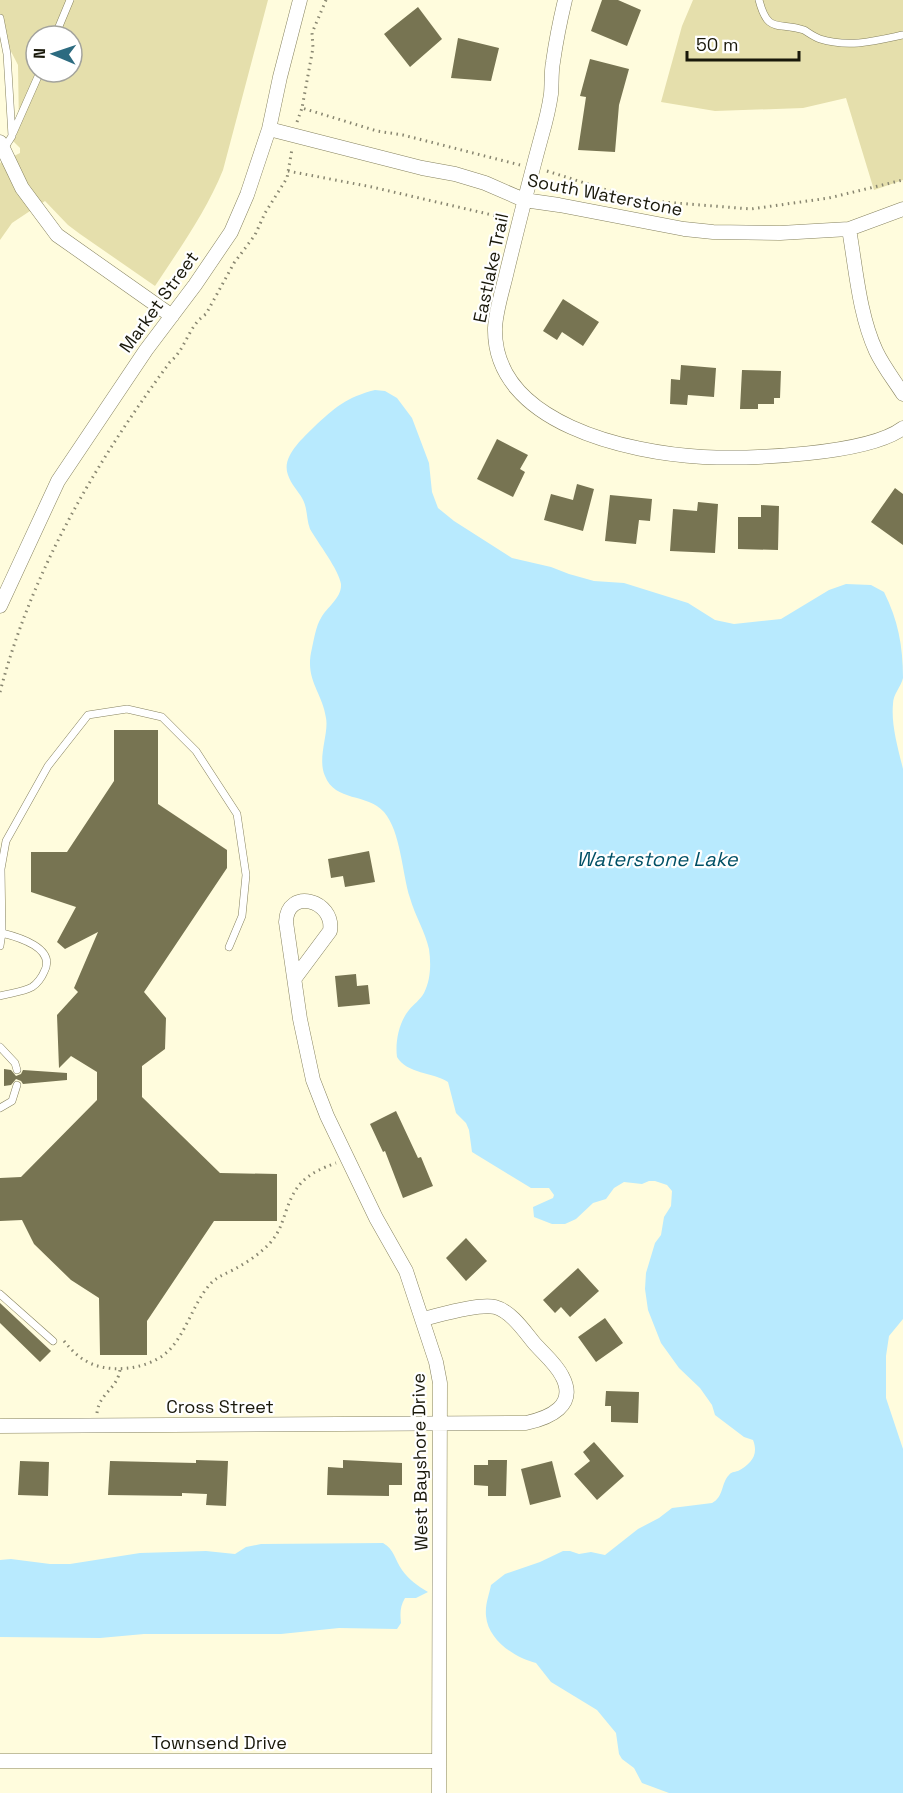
<svg xmlns="http://www.w3.org/2000/svg" width="903" height="1793" viewBox="0 0 903 1793" font-family="'Space Grotesk',sans-serif">
<style>
.green{fill:#e5dfac;fill-rule:evenodd}
.water{fill:#b8eafe}
.building{fill:#777452}
.lines{fill:none;stroke-linecap:round;stroke-linejoin:round}
.service-casing{stroke:#86825f;stroke-width:8}
.minor-casing{stroke:#86825f;stroke-width:15}
.path{stroke:#888670;stroke-width:3;stroke-dasharray:1.5 4.5;stroke-linecap:butt}
.service{stroke:#fff;stroke-width:7}
.minor{stroke:#fff;stroke-width:14}
.labels{text-anchor:middle;stroke-width:4.5;stroke-linejoin:round;paint-order:stroke}
.street-label{font-size:18px;fill:#19180a;stroke:#fff}
.water-label{font-size:20px;font-style:italic;fill:#005066;stroke:#fff}
</style>
<rect width="100%" height="100%" fill="#fffcdd"/>
<!-- green -->
<path class="green" d="M0,0h268l-45,170c-17,42 -43,78 -68,116l-75,-52 -12,-9 -23,-24 -33,22 -12,17v-77l20,-10v-5l-8,-8 7,-12 -1,-63 -18,-35zM36,36h36v36h-36z
M693,0h210v180l-29,10 -28,-92 -43,10 -88,3 -54,-9 21,-76z"/>
<!-- water -->
<path class="water" d="M375,390l10,1 12,7 15,20 17,45 3,29 6,16 16,13 58,37 39,9 18,7 25,7 30,2 64,20 27,17 19,4 47,-5 48,-29 17,-6 25,1 13,7c14,28 19,54 19,86 -2,9 -10,16 -10,26 -2,21 5,44 10,65v550l-14,17 -3,20v42l17,51v344h-234l-27,-10 -8,-15 -12,-9 -3,-5 -3,-21 -19,-23 -46,-28 -15,-19c-21,-5 -48,-23 -50,-47 -1,-13 3,-20 5,-31l14,-11 35,-12 23,-11h7l9,3 12,-2 14,3 33,-26 21,-11 13,-10 40,-5c12,-6 9,-20 17,-28 2,-3 5,-3 9,-4 13,-7 21,-16 15,-31l-9,-3 -29,-22 -3,-10 -12,-17 -21,-20 -18,-25 -13,-33 -3,-21 1,-16 9,-30 6,-8 3,-18 7,-11 1,-15 -5,-6 -12,-4h-6l-7,3 -18,-2 -10,6 -8,11 -13,4 -17,16 -11,5h-13l-18,-7 -1,-10 20,-9 1,-3 -5,-7h-18l-59,-36 -3,-22 -3,-7 -10,-10 -8,-31c-15,-10 -41,-8 -51,-25 -2,-15 2,-35 12,-47 5,-6 11,-10 15,-17 7,-14 7,-30 5,-44 -4,-18 -14,-33 -19,-51 -8,-25 -9,-66 -26,-86 -17,-19 -49,-10 -59,-36 -8,-18 4,-42 1,-58 -4,-27 -22,-38 -14,-70 2,-9 4,-22 9,-30 6,-11 21,-20 20,-34 -2,-14 -23,-41 -31,-55 -4,-10 -2,-21 -8,-31 -4,-7 -11,-14 -14,-23 -7,-18 14,-36 26,-48 20,-19 33,-30 61,-37z
M383,1543c11,6 12,17 19,27 7,10 16,16 26,22l-12,6h-11c-5,8 -5,16 -4,25l-4,6 -58,-1 -58,6h-137l-44,4 -100,-1v-77l11,-1 39,5h20l70,-11 66,-2 29,3 11,-7 15,-3z"/>
<!-- building -->
<path class="building" d="M602,0h16l23,10 -14,36 -36,-15z
M418,7l24,32 -32,28 -26,-33z
M458,38l41,10 -8,33 -40,-3z
M590,59l39,10 -10,36 -4,47 -37,-2 8,-53 -6,-1z
M563,299l36,23 -16,24 -21,-14 -5,8 -14,-9z
M681,365l35,3 -2,29 -26,-2 -1,10 -17,-1 1,-25 9,1z
M742,370l39,1 -1,27h-6v6h-16v5h-18z
M497,439l31,16 -8,14 5,3 -12,25 -36,-18z
M577,484l17,5 -11,42 -39,-11 7,-26 22,6z
M895,488l8,6v51l-32,-23z
M610,495l42,4 -2,22 -11,-1 -3,24 -31,-3z
M698,502l20,2 -3,49 -45,-2 3,-42 24,2z
M761,505l18,1 -1,44 -40,-1v-32h23z
M114,730h44v74l69,46v18l-83,124 22,26 -1,31 -23,17v31l78,76 57,1v47h-63l-67,100v34h-47l-1,-57 -28,-18 -37,-36 -12,-24 -22,1v-43l21,-1 76,-77v-28l-26,-16 -12,12 -2,-53 21,-23 -4,-4 24,-56 -33,17 -8,-7 19,-35 -45,-15v-40h36l47,-71z
M369,851l6,31 -30,5 -2,-11 -12,2 -3,-19z
M356,974l1,12 11,-1 2,19 -32,3 -3,-31z
M4,1069l7,1 5,6 5,-2 2,-4 44,3v7l-44,4 -2,-3 -5,-2 -5,6 -7,1z
M396,1111l22,47 3,-1 12,29 -30,12 -18,-47 -2,1 -13,-28z
M466,1238l21,23 -21,20 -20,-23z
M578,1268l21,23 -29,26 -9,-10 -6,6 -12,-13z
M0,1303l51,48 -11,11 -40,-39z
M605,1318l18,25 -27,19 -18,-25z
M606,1391l33,1 -1,31 -27,-1v-16h-6z
M594,1442l30,34 -27,24 -23,-26 16,-13 -7,-9z
M196,1460l32,1 -2,45 -20,-1 1,-11 -25,-1v3l-74,-1 2,-34 86,2z
M343,1460l59,3v22h-13v11l-62,-1 1,-28 15,1z
M488,1460h19l-1,36h-18v-10l-14,-1v-20h14z
M20,1461l29,1 -1,34 -30,-1z
M552,1461l9,36 -31,8 -9,-36z"/>
<g class="lines">
<defs>
<path id="service" d="M759,0c9,35 19,21 45,30 5,3 10,7 16,9 29,9 55,2 83,-4
M0,18l7,36 5,82 -9,14
M55,36l15,-36
M13,133l27,-61
M0,946l2,-13 -1,-64 5,-28 42,-75 40,-51 39,-6 35,8 34,34 41,63 9,61 -4,41 -13,31
M0,996c10,-3 23,-4 32,-9 5,-3 10,-10 12,-15 13,-24 -26,-35 -42,-39
M0,1047l15,16 2,7
M0,1108l12,-7 5,-16
M0,1294l53,47"/>
<path id="minor" d="M565,0c-5,21 -9,41 -12,62 -2,11 -1,22 -2,32 -2,15 -6,30 -10,44 -12,44 -23,88 -34,133 -4,18 -11,38 -12,57 -2,96 135,125 208,129 47,2 164,-2 200,-29
M269,129l153,39 33,6 30,9 39,17 35,5 125,24 29,3 67,1 69,-4 54,-20
M0,142l22,46 35,47 115,81
M849,229c7,40 10,85 27,122 7,15 18,29 27,43
M0,606l58,-125 88,-131 49,-65 36,-53 16,-37 22,-66 11,-52 20,-77
M295,978l35,-47c5,-31 -43,-44 -44,-9l14,97 13,61 14,36 49,102 30,53 30,91 4,21 -1,410
M0,1426l526,-3c23,-5 52,-17 36,-47 -6,-12 -18,-22 -27,-32 -10,-12 -24,-33 -40,-37 -16,-4 -55,8 -73,12
M0,1761h438"/>
</defs>
<!-- service casing -->
<use href="#service" class="service-casing"/>
<!-- minor casing -->
<use href="#minor" class="minor-casing"/>
<!-- path -->
<path class="path" d="M326,0l-14,33 1,15 -11,60 75,23 26,4 117,30
M297,122l5,-14
M288,171l84,16 129,30
M547,171l91,29 113,9 78,-11 74,-18
M0,692c32,-122 96,-230 170,-330 16,-13 18,-36 36,-48l28,-51 21,-28 10,-22 22,-35 5,-29
M64,1341c8,10 16,18 28,23 24,10 63,4 80,-17 15,-18 21,-41 35,-59 7,-10 16,-13 26,-18 13,-7 27,-16 37,-27 9,-10 12,-20 16,-32 10,-29 22,-38 50,-48
M97,1413c2,-20 21,-24 23,-44"/>
<!-- service -->
<use href="#service" class="service"/>
<!-- minor -->
<use href="#minor" class="minor"/>
</g>
<g class="labels">
<!-- street labels -->
<g class="street-label">
<text transform="translate(605 195) rotate(11)" y="6">South Waterstone</text>
<text transform="translate(491 268) rotate(-78)" y="6">Eastlake Trail</text>
<text transform="translate(159 302) rotate(-54)" y="6">Market Street</text>
<text x="220" y="1413">Cross Street</text>
<text transform="translate(420 1462) rotate(-91)" y="6">West Bayshore Drive</text>
<text x="219" y="1749">Townsend Drive</text>
</g>
<!-- water labels -->
<g class="water-label">
<text x="657" y="866">Waterstone Lake</text>
</g>
</g>
<!-- north arrow -->
<g transform="translate(54 54) rotate(272)"><circle r="28" fill="#ffffff" stroke="#a3a39d" stroke-width="1.5"/>
<path d="M0-4.5L10 22L0 15L-10 22Z" fill="#2c6b80"/>
<text y="-9" font-size="16" font-weight="bold" text-anchor="middle" fill="#19180a">N</text>
</g>
<!-- scale -->
<path d="M687 51v9h112v-9" fill="none" stroke="#19180a" stroke-width="3"/>
<text x="696" y="51" font-size="18" fill="#19180a" stroke="#ffffff" stroke-width="4.5" paint-order="stroke">50 m</text>
</svg>
